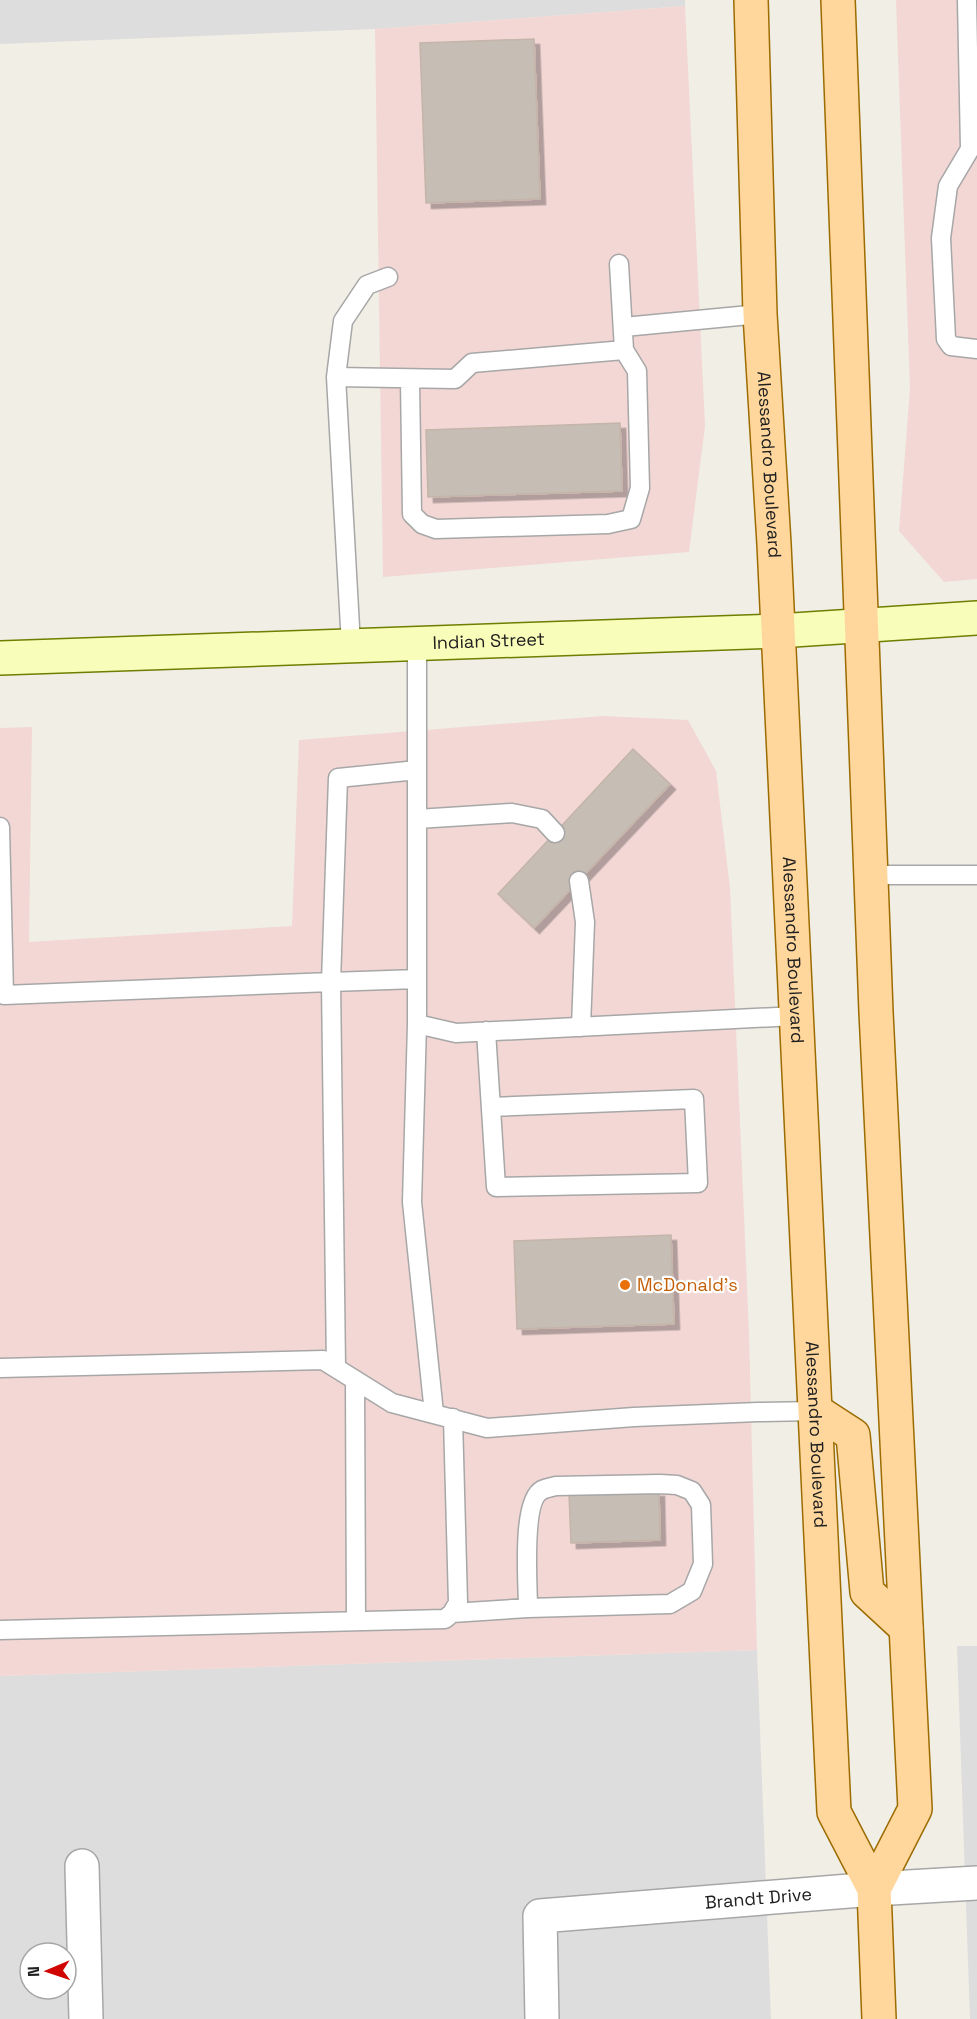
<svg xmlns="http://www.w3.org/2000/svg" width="977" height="2019" viewBox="0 0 977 2019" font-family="'Space Grotesk',sans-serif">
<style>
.residential{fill:#dedddd;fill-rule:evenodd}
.commercial{fill:#f2d7d5}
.building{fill:#c6bdb5;stroke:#c4b5a8;stroke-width:1.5;filter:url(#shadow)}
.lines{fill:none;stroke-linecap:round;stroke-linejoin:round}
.service-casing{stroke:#a7a7a7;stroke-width:21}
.minor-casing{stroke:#a7a7a7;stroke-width:36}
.secondary-casing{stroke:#6e7e00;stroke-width:36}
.primary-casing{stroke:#9c6c00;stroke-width:36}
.service{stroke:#fff;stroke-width:18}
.minor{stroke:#fff;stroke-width:33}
.secondary{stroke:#f8fdb9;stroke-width:33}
.primary{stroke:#ffd79d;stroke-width:33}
.food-dot{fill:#e8710a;stroke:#fff;stroke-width:2}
.labels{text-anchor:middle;stroke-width:4.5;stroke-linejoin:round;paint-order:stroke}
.street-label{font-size:18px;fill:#202020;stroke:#fff}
.food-label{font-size:18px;fill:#c56008;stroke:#fff;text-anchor:start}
</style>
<defs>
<filter id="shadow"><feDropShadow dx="5.5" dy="5.5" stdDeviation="0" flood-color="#0004"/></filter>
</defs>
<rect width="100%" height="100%" fill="#f1eee6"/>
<!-- residential -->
<path class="residential" d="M0,0h685v6l-310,23 -375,15z
M957,1646h20v373h-7z
M757,1650l14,369h-771v-343zM30,1953h36v36h-36z"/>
<!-- commercial -->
<path class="commercial" d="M896,0h81v579l-33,3 -45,-51 11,-142z
M685,6l20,420 -16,126 -306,25 -8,-548z
M603,716l85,4 28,51 14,117 19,445 8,317 -757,26v-948l32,-1 -3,215 263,-16 7,-186z"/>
<!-- building -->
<path class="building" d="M534,39l6,160 -114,4 -6,-160z
M620,423l2,68 -194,6 -2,-67z
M633,749l37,35 -136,144 -36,-34z
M671,1235l3,89 -157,5 -3,-88z
M659,1491l1,49 -89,3 -2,-49z"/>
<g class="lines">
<defs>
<path id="service" d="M967,0l3,149 -22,37 -7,52 5,101 5,7 26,3
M624,327l136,-13
M336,377l119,2 17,-16 152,-13
M410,380l2,134 10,10 14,5 172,-5 23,-5 9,-31 -3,-117 -13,-21 -5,-86
M417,642v382l39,9 340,-17
M351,645l-15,-268 7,-56 24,-36 21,-8
M417,819l95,-6 30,6 13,14
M0,827l4,168 327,-13 7,-204 79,-8
M871,875h106
M579,881l6,41 -4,105
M417,1024l-5,178 22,211
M486,1031l10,156 202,-4 -4,-84 -203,8
M0,1368l323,-8 69,43 95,25 147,-11 124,-5 58,-1
M336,1368l-5,-386 86,-3
M355,1380l1,241
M452,1613l76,-5 142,-4 22,-13 11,-27 -2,-59 -9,-14 -15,-6 -17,-1 -104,2c-4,1 -10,2 -14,4 -21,11 -14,95 -14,118
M0,1630l445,-11 7,-6 6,-10 -5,-185"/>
<g id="minor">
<path d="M82,1866l4,153"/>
<path id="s1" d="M542,2019l-2,-103 334,-27 103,-6"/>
</g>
<g id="secondary">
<path id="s2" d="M0,658l778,-27 199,-13"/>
</g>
<g id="primary">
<path id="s3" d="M751,0l9,314 14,230 60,1268 40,77 5,130"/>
<path d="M838,0l38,1012 39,797 -41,80"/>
<path d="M816,1411l37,24 14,157 39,36"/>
</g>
</defs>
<!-- service casing -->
<use href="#service" class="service-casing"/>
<!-- minor casing -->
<use href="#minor" class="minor-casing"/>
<!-- secondary casing -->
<use href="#secondary" class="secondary-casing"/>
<!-- primary casing -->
<use href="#primary" class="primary-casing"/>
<!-- service -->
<use href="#service" class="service"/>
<!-- minor -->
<use href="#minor" class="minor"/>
<!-- secondary -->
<use href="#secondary" class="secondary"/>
<!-- primary -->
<use href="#primary" class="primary"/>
</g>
<!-- markers -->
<circle class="food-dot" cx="625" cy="1285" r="6"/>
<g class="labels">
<!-- street labels -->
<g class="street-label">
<text dy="6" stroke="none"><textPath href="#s3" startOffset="465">Alessandro Boulevard</textPath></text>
<text dy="6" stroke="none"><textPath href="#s2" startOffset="489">Indian Street</textPath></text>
<text dy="6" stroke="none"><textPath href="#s3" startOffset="951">Alessandro Boulevard</textPath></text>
<text dy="6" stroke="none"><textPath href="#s3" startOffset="1436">Alessandro Boulevard</textPath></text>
<text dy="6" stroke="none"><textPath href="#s1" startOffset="322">Brandt Drive</textPath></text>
</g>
<!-- food labels -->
<g class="food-label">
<text x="637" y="1291">McDonald's</text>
</g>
</g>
<!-- north arrow -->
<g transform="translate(48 1971) rotate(268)"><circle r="28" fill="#ffffff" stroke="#a6a6a6" stroke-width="1.5"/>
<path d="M0-4.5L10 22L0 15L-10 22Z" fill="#d00400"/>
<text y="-9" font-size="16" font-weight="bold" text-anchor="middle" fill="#202020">N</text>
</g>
</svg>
